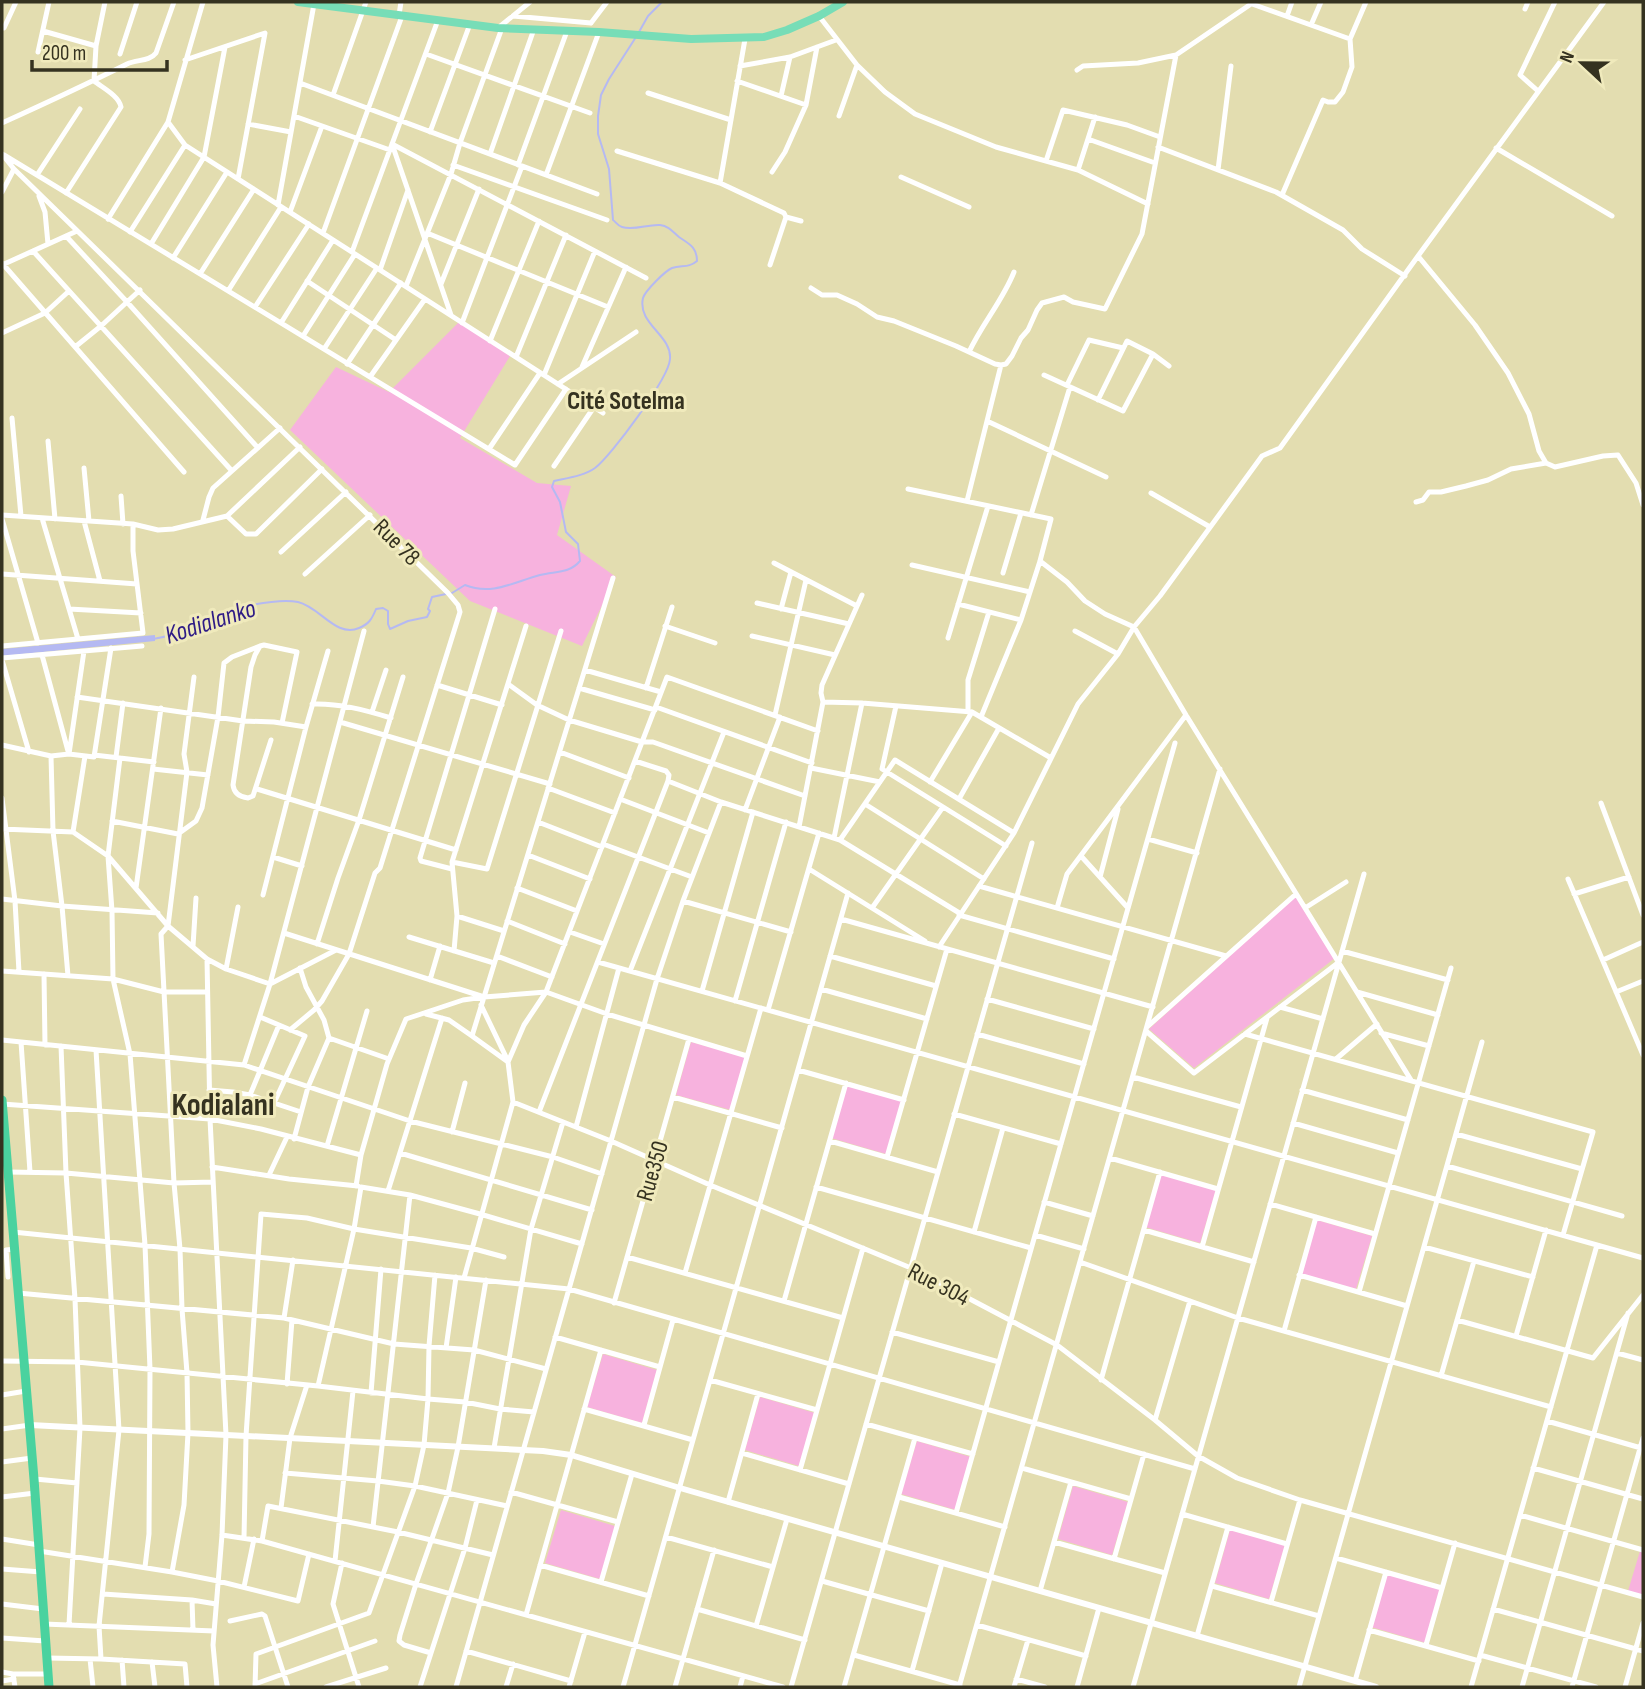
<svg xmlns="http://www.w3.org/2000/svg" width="1645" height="1689" viewBox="0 0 1645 1689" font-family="'Sofia Sans Condensed',sans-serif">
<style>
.green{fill:#f7b2de}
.water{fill:#b5b9f2}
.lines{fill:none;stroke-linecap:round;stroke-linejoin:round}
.stream{stroke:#b5b9f2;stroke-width:2}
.minor{stroke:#fff;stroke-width:5}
.tertiary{stroke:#fff;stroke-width:6}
.primary{stroke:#77ddb7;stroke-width:8}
.trunk{stroke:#4ad29f;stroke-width:9}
.labels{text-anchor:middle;stroke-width:6;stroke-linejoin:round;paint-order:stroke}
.street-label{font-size:24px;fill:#353220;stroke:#f0eabc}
.neighbourhood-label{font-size:26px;font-weight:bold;fill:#353220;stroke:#f0eabc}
.water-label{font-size:26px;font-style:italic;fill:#2e1b86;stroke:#f0eabc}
.district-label{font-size:32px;font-weight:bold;fill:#353220;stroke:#f0eabc}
</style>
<rect width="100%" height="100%" fill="#e3ddb0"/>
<!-- green -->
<path class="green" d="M459,322l51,34 -50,82 77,45 34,3 -14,49 59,42 -34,69 -112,-45 -180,-171 46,-63 53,25z
M1296,896l39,62 -141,110 -45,-39z
M691,1042l55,15 -15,53 -55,-15z
M847,1085l55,16 -16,53 -55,-16z
M1161,1174l55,16 -16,53 -55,-16z
M1317,1220l55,16 -16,53 -54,-15z
M603,1354l54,16 -15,53 -55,-16z
M760,1397l55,16 -16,53 -54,-16z
M917,1441l54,16 -15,53 -55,-16z
M1073,1486l55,16 -16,53 -54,-16z
M561,1510l54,16 -15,53 -55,-16z
M1230,1530l55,15 -16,54 -54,-16z
M1640,1551l3,1v43l-15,-4z
M1387,1574l54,15 -15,54 -55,-16z"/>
<!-- water -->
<path class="water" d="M155,635v6l-153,15v-7z"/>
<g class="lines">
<!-- stream -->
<path class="stream" d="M639,32l9,-16 14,-14
M452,593l13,-8c27,11 49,-3 75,-10 15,-4 29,-1 40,-14l-2,-17 -12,-12 -6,-30 -8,-15 2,-6c13,-3 30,-5 41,-13 16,-12 74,-90 75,-109 2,-24 -33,-35 -27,-61 2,-7 22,-27 29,-30 10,-3 17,0 25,-7 0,-14 -8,-17 -18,-24 -6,-5 -10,-11 -19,-12 -12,-1 -26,6 -38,2 -4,-1 -6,-5 -9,-7l-4,-51 -11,-35v-18l3,-21 8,-16 27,-42
M153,639c18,-2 28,-10 44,-18 22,-10 78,-24 101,-19 22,5 38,36 61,26 10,-4 13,-9 17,-19l7,-1 5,3v13l2,5 18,-8 19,-4 3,-6 -2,-2 4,-12 14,-3"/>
<!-- minor -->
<path class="minor" d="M1252,4l98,35
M1525,9l3,-7
M399,15l2,-13
M513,16l78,7
M819,16l38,49 28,27 30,22 81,33 82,23 70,34
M1287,16l5,-14
M591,23l16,-21
M1311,25l10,-23
M2,27l2,1 12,-26
M498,28l32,-26
M43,31l53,15
M745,39l-25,144 64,30 2,4 15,4
M38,52l11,-50
M120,54l17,-52
M426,54l164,59
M185,60l80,-27 -27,146
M740,66l50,-9 46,-17
M1077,70l6,-4 55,-3 38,-8 78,-53
M737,81l69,24
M300,83l297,111
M1538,91l-18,-16 35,-73
M648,93l83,27
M333,95l33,-93
M781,96l9,-39
M294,116l96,34
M839,116l18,-51
M168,122l17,23 418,268
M2,123c42,-19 83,-38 125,-59 10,-5 22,-2 29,-11l18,-51
M248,124l43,8
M430,132l40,-108
M1088,139l67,24
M392,144l254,134
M392,144l59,171
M1158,147l118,45 67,38 19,19 43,27
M1496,148l116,68
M617,151l103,32
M2,154l12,15 434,424 10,12 2,7 -80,256 -5,5 -26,81 -27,47 -8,9 -24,20
M490,154l44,-125
M4,155l511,310 51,-76
M1046,161l17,-51 64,15 33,12
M453,165l154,55
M518,165l49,-134
M1078,170l17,-53
M1218,170l13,-104
M772,172l13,-20 21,-47 11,-58
M37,175l43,-66
M546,175l53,-143
M901,177l68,30
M2,192l12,-23
M66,193l55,-86c-2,-11 -18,-19 -27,-26l2,-35 9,-44
M1282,195l41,-95 5,2h7l8,-10 9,-25 -2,-28 16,-37
M39,196l6,16 3,32
M278,205l36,-201
M290,212l32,-86
M108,219l60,-97 35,-120
M130,232l55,-87
M323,233l79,-217
M427,233l181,74
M66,236l61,66 131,146
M151,244l53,-87 21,-110
M33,251l199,220
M352,252l86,-232
M173,258l54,-86
M2,263l182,209
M2,265l75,-34
M770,265l16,-48
M380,270l28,-80
M200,274l54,-85
M307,281l89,59
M441,284l38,-95
M406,286l45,-112 9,-31 42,-115
M811,288l11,7h15l20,9 20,13 17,4 62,25 39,18 6,1
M228,291l53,-84
M255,307l54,-83
M281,323l52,-83
M462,323l60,-157
M2,333l43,-20 24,-22
M303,336l52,-82
M490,341l49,-120
M75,347l26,-21 39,-36
M324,349l53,-81
M969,352c13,-28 34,-52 45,-80
M516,357l50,-122
M347,364l54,-81
M582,367l44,-100
M544,375l51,-124
M1044,375l79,36 30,-57
M370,377l55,-78
M558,384l78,-52
M1067,385l22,-45 34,8
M1098,400l29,-59 26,13 16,12
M12,418l9,98
M987,421l119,56
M48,441l7,78
M489,449l51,-76
M1546,463l9,4 48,-11 15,-1 18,28 7,22
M554,466l40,-59
M84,468l5,53
M908,489l143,30 -11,42 -19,59 -40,97
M1151,493l59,34
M121,496l2,28
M967,501l34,-136 5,-1 6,-8 9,-18 7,-8 9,-20 5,-7 22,-6 9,5 32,7 37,-75 34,-179
M1416,502l7,-2 6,-8h12l25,-6 22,-6 23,-11 35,-6 -7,-12 -10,-37 -21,-41 -33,-48 -57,-69
M2,515l131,9 25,6 15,-1 54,-13 73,-69
M1031,515l39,-128
M227,516l19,18h10l66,-65
M42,518l36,121
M2,519l36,124
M203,520l6,-23 4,-9 67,-60
M84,521l16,60
M281,552l65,-60
M1040,561l27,21 18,19 20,13 29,13 52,88 225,365
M774,563l83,43
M912,565l118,27
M1003,573l18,-60
M2,574l135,10
M305,574l65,-59
M757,603l92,21
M958,604l63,16
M69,609l72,4
M781,609l10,-37
M665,626l50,17
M1075,631l43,23
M752,636l83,19
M948,638l40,-132
M2,646l141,-13 -10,-82v-27
M42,655l26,96
M2,658l140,-12
M2,660l27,92
M585,670l76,22
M508,684l29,21 32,15 73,22h11l152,54
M437,685l65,20
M579,688l76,22
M646,688l26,-81
M77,697l166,24 31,1 32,5
M823,702l39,1 110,9 79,46
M312,704c27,-1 53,6 79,14
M896,706l-14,63 124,77
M656,707l156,56
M372,712l14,-42
M968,712v-32l21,-68
M775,715l31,-135
M340,722l210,62
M271,740l-18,56 -5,2c-8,-1 -14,-4 -15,-13l18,-118 4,-12 5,-9 4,-1 33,7 -15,71
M2,745l49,11 18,-2 25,3 17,-109
M560,752l69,26
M69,754l15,-103
M94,755l60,7
M51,756l2,75 9,75 6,70
M116,757l7,-54
M120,758l-12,98 4,55 1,68 17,75 15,191 5,124 -1,165 -4,33
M811,768l69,14
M153,769l55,6
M668,781l53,21 119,38 121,74
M930,782l42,-70
M548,788l67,25
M257,789l199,61
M2,798l13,103 4,71
M620,799l89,34
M959,799l40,-71
M1601,803l42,112
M865,804l119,75
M745,810l35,-93
M112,821l66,13 18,-13 6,-13 16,-91 6,-54 8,-6 28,-11
M538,822l64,25
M799,827l24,-125 -2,-9 1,-8 40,-90
M2,829l71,3 35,24 60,70 39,33 19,10 44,15 66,-34
M73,832l12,-76
M834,838l28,-135
M1148,839l49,14
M840,840l55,-80 119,73
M603,844l89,33
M528,855l62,24
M1081,856l47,52
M273,857l29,9
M452,862l35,7 74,-238
M452,869l-31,-8 -1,-3 75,-249
M809,869l116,72
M1100,877l18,-68
M1568,879l75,176
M979,886l247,70
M136,888l25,-180
M517,888l60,23
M1574,894l55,-17
M263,895l43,-168 22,-76
M2,899l60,7 96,7
M683,901l108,31
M872,908l71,-101
M1057,908l10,-34 119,-159
M1305,908l41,-26
M959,915l155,44
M457,916l47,15
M841,919l312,88
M507,921l58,23
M570,932l34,12
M284,933l197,63
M409,937l85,26
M317,944l21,-66 21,-58 44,-143
M193,946l3,-48
M939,947l75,-114 64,-129 40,-50 16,-27 26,-31 102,-140 18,-8 138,-192 186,-254
M454,951l3,-35 -5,-54 74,-236
M1342,951l106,29
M497,956l55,21
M830,956l106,30
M207,959l3,160 16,316 -4,100 -9,110 4,42
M1603,960l40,-18
M598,962l1045,296
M226,969l12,-62
M2,971l111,8 51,13h43
M630,971l94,-239
M44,974l1,71
M430,980l10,-34
M821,989l106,30
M702,991l51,-179
M1357,992l81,23
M1616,992l27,-11
M987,999l107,30
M735,1001l51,-179
M481,1005l26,54
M1280,1007l43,12
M768,1010l51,-177
M426,1014l23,6 23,16
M260,1017l45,19 -31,67
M1147,1027l149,-133
M1146,1031l48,42 145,-111
M1381,1033l48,13
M977,1034l107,30
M1245,1034l348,98 -30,103
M329,1038l60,21
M2,1040l242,25 166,56 143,36 49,17
M21,1042l9,130
M61,1046l5,127 9,126 5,129 -11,197
M96,1050l23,380 -20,196 2,33
M1336,1059l41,-35
M508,1062l-36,-26 141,-458
M244,1065l26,-81 94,-353
M798,1070l106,30
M1133,1077l108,30
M209,1090l24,2 17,3 51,17
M1302,1090l106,30
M250,1095l29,-70
M673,1097l109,31
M513,1102l98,39 99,44 201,83 146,77 98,75 43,36 39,22 63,22 343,97
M2,1104l208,15 51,10 100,26
M539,1112l129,-331 1,-6 -3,-4 -31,-10
M954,1114l107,30
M1293,1123l105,30
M576,1127l43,-159
M452,1132l13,-49
M1456,1134l126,35
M294,1139l14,-52 21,-49 -5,-18 -18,-33 -6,-19
M830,1141l108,31
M327,1146l40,-135
M400,1153l192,57
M887,1157l60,-208
M1110,1158l108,31
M1447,1166l175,50
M212,1167l77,12 69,7
M8,1172l58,1 108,10 39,-1
M269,1175l18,-38
M356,1186l5,-31 26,-91 19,-45 57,-19 21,-3 62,-5 61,22 140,42
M816,1187l215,61
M388,1191l54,-173
M1044,1202l49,14
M1270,1204l105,30
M1144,1230l110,32
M13,1232l556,57 626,180
M974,1232l29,-104
M1035,1235l49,14
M1202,1247l65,-229
M1424,1247l109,30
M627,1257l216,61
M1080,1262l158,56 313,89
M685,1273l76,-265
M1299,1275l108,31
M8,1277l-2,-27 9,-1
M464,1278l49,-176 -5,-40 16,-37 22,-33 121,-315 151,54
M1359,1292l92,-324
M18,1293l266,25 110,26 80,6 72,19
M784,1301l62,-218
M614,1303l75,-264
M284,1318l9,-58
M1457,1320l136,38 50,-63
M1284,1331l32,-114
M892,1332l107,30
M1516,1336l30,-106
M555,1337l105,30
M446,1348l10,-71
M1617,1353l26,7
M2,1361l75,1 241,24 110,13 37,3 35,7 34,3
M1441,1376l33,-115
M710,1380l107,30
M1101,1380l59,-208
M287,1384l5,-64
M318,1386l36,-157 7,-42 49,8 70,19 102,30
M371,1393l10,-124
M2,1395l24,-4
M584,1409l109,31
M1155,1420l35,-119
M1547,1421l94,27
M866,1424l107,30
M644,1425l29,-105
M2,1429l28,-4
M494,1448l37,-219 32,-107
M742,1453l107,31
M2,1462l30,-4
M1022,1468l109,31
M1533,1468l110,31
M800,1470l63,-222
M285,1473l93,8 37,5 92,20
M35,1479l42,4
M511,1492l107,30
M2,1497l33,-4
M899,1497l106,30
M728,1502l30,-108
M281,1508l9,-70 17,-53
M956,1513l219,-770
M1182,1514l105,30
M1520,1515l123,35
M373,1527l37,-332
M222,1535l40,6 521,146
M666,1537l107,30
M244,1538l2,-102 15,-222 46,4 47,11 117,19 33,9
M2,1539l37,6
M262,1541l6,-35 130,26 95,23
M1054,1542l111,31
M39,1551l133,21 46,9 80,20 11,-47
M1336,1558l106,30
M1114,1559l30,-105
M335,1561l18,-170
M342,1563l-9,41 26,83
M540,1565l109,31
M2,1569l39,3
M172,1572l12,-67 4,-72 -1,-60 -5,-64 -2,-60 -6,-66 -13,-249 7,-8 19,-154 -3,-18 10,-77
M822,1581l107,30
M601,1582l31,-108
M1212,1586l107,30
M244,1587l10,-48
M1040,1591l31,-109
M103,1594l89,6 24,4
M192,1600l1,30
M1271,1602l29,-102
M2,1604l41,5
M697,1609l108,31
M1493,1609l150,42
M526,1615l75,-265
M230,1621l32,-7 3,2 23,71
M44,1624l170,7
M977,1625l109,31
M756,1626l31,-107
M1369,1630l110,31
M1197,1636l31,-109
M2,1638l43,3
M1426,1645l29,-102
M466,1651l105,30
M431,1653l-27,-8 -5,-4 1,-6 16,-51 32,-91 10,-46 28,-167
M854,1655l106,30
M1480,1655l116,32
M47,1658l54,1 84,5 2,23
M90,1659l3,28
M122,1660l2,27
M152,1662l3,25
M912,1671l30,-108
M2,1672l11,2h35
M13,1674l2,13
M1016,1679l29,8
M2,1681l12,-2
M1355,1681l31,-109
M255,1684l120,-43
M255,1687l1,-33 113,-41 46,-127 9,-41 4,-46 1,-53 6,-71
M326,1687l60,-19
M420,1687l45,-139 12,-48
M456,1687l201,-708 26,-78 38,-99
M506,1687l7,-23
M569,1687l16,-55
M623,1687l225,-794
M675,1687l39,-137
M740,1687l3,-11
M791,1687l241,-844
M844,1687l71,-249
M959,1687l261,-918
M1014,1687l14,-47
M1077,1687l22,-79
M1133,1687l231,-813
M1299,1687l183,-645
M1471,1687l126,-442
M1522,1687l106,-374
M1572,1687l71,-249
M1625,1687l18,-64"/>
<!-- tertiary -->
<path class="tertiary" d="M30,1425l513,26 28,4 109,33 696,199"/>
<!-- primary -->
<path class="primary" d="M298,2l200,26 101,4 92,7 73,-2 23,-7 32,-14 24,-14"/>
<!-- trunk -->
<path class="trunk" d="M2,1100l32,379 15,208"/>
</g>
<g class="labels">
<!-- street labels -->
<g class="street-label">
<text transform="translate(397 542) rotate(45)" y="8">Rue 78</text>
<text transform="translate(652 1171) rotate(-74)" y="8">Rue350</text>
<text transform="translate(939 1284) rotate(27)" y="8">Rue 304</text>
</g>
<!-- neighbourhood labels -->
<g class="neighbourhood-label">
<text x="626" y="409">Cité Sotelma</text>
</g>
<!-- water labels -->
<g class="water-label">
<text transform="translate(210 621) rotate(-18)" y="9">Kodialanko</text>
</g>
<!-- district labels -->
<g class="district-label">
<text x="223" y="1115">Kodialani</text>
</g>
</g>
<!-- border -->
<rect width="1645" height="1689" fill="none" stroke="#353220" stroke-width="7"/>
<!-- north arrow -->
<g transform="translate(1582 63) rotate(292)" stroke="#f0eabc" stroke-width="5" paint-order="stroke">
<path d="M0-5L12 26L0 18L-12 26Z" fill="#353220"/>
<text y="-10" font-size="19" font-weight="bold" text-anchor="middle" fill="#353220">N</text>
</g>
<!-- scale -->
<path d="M32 60v10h135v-10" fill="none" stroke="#353220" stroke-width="3.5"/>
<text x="42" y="60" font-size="21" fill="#353220" stroke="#f0eabc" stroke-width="5" paint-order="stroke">200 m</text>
</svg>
